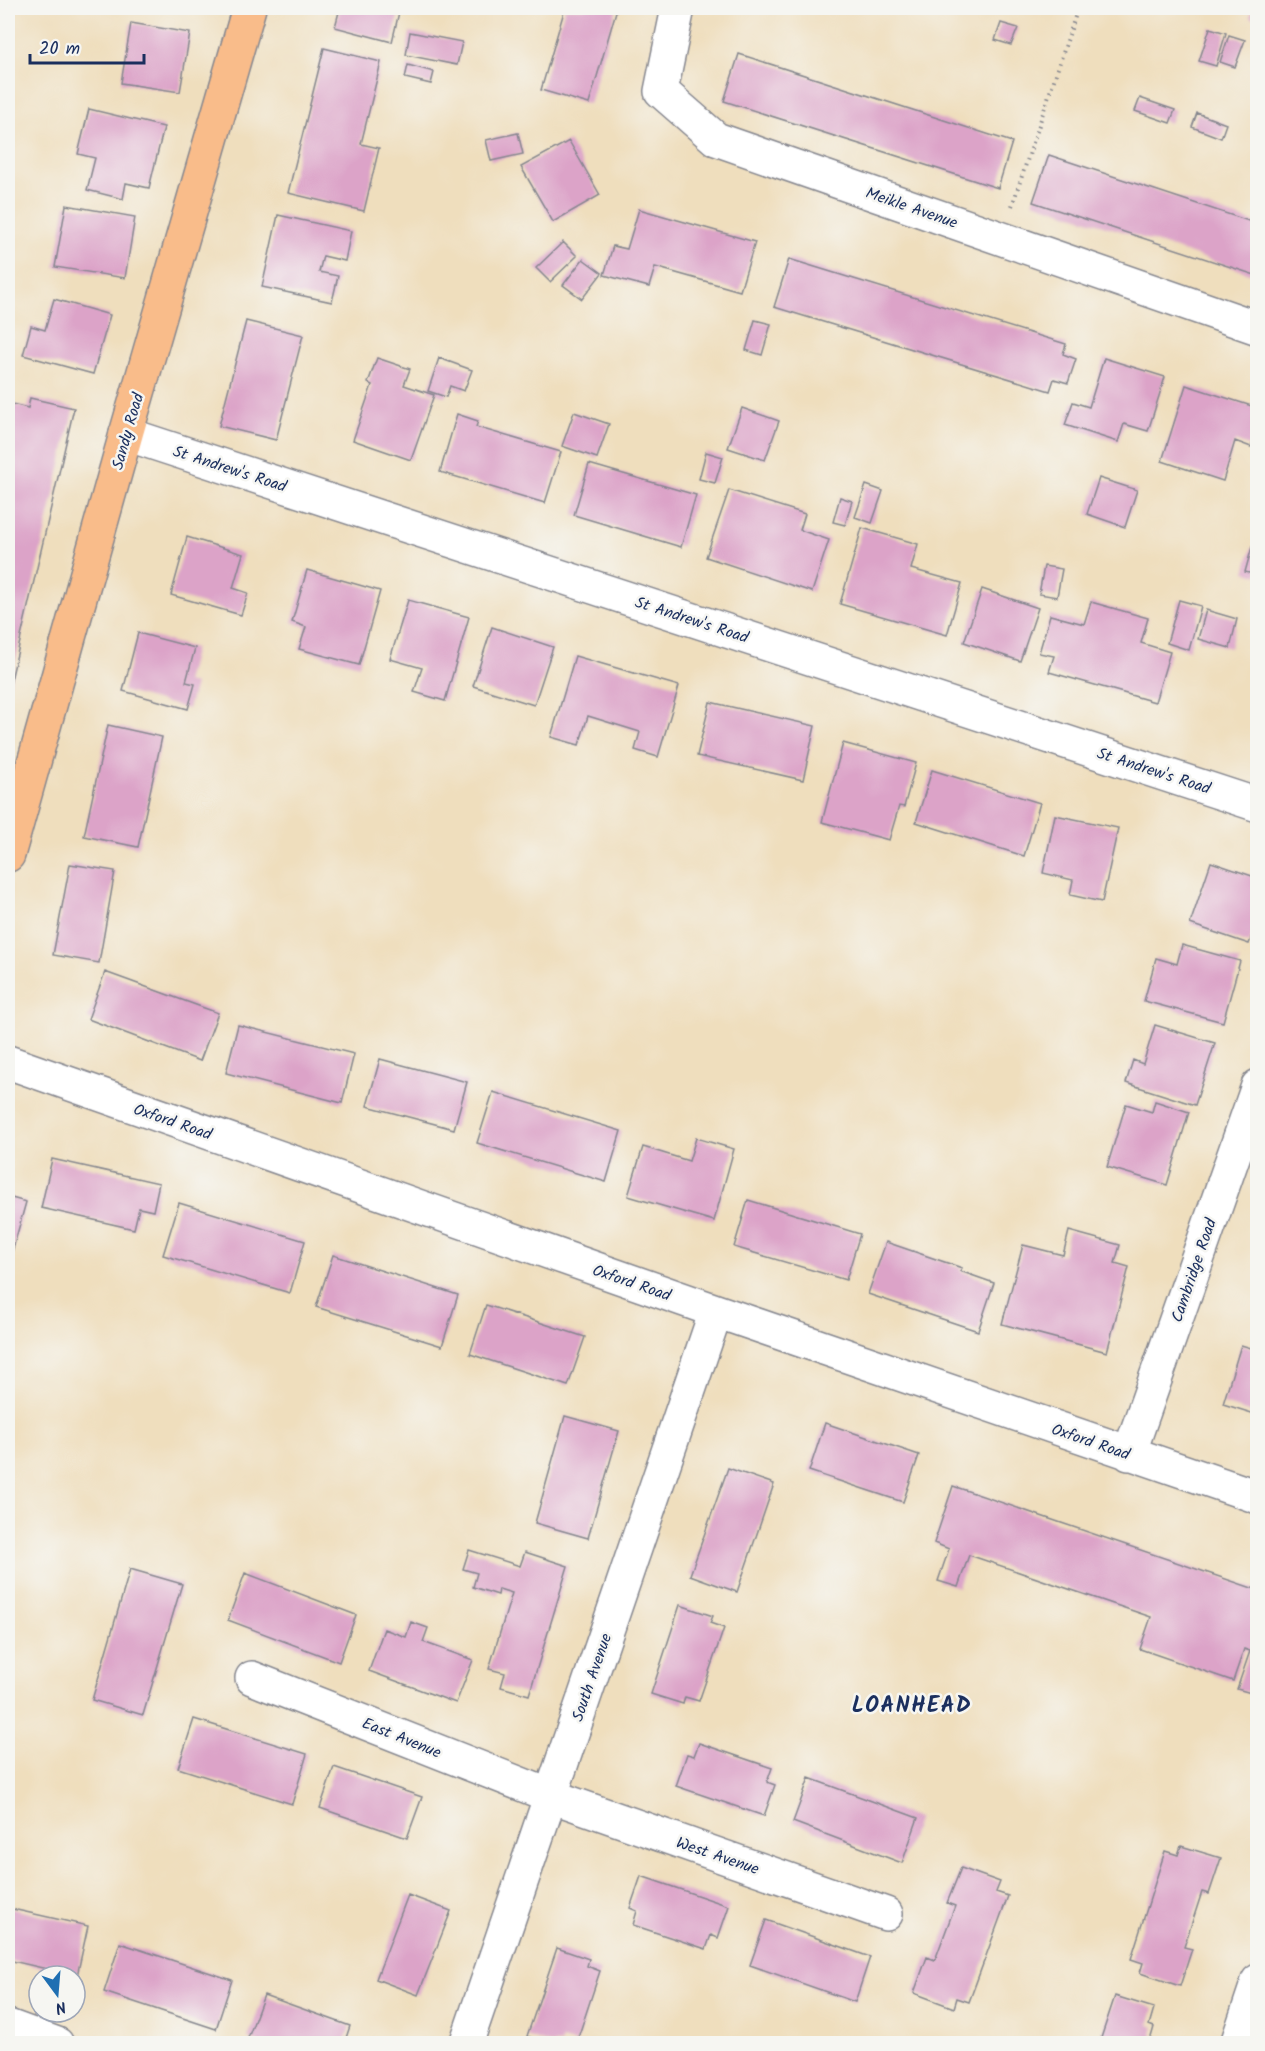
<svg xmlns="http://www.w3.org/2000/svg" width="1265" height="2051" viewBox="0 0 1265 2051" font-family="Kalam,sans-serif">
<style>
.building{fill:#dca3c8}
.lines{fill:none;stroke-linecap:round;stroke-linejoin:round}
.minor-casing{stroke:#85868e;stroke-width:36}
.major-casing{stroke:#85868e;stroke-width:36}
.path{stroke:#85868e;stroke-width:4;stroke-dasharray:1.5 4.5;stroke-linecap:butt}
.minor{stroke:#fff;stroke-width:33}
.major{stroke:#f9bc8a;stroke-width:33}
.labels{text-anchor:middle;stroke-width:5;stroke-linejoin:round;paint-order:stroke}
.street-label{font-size:16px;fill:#1b2f5e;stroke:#f6f6f2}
.district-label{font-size:22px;font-weight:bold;letter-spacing:1.5px;fill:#1b2f5e;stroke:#f6f6f2}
</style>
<rect width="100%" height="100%" fill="#f6f6f2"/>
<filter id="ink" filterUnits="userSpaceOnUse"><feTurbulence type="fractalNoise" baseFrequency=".0167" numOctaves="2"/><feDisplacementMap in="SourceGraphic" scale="12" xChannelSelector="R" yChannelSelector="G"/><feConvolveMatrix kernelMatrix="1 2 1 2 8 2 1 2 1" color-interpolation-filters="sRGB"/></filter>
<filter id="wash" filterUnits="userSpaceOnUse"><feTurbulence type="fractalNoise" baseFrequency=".008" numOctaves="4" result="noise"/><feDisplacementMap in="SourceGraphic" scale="24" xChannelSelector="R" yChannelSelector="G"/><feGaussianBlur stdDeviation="1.35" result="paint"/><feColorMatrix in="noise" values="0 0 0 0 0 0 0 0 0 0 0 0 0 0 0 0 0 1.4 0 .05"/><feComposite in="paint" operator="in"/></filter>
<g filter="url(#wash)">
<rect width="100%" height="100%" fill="#efdebd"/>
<g id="blocks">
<!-- building -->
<path class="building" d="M340,8h60l-8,34 -57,-15z
M565,8h52l-28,96 -48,-14z
M1253,8h5v11l-8,-2z
M131,23l59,10 -10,59 -59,-9z
M1001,23l17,5 -7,17 -16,-5z
M1210,28l16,5 -10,33 -17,-5z
M410,32l52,10 -5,23 -51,-10z
M1229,35l16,5 -10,27 -15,-5z
M324,48l57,14 -20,82 18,4 -15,63 -76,-18z
M739,54l273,88 -14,46 -274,-87z
M408,65l26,7 -3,12 -26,-6z
M1140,98l35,12 -5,13 -35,-12z
M89,109l75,18 -15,61 -23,-5 -3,16 -36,-9 8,-32 -17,-4z
M1197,113l29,11 -5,14 -29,-11z
M518,133l5,21 -32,7 -5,-21z
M569,141l31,54 -47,27 -32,-55z
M1049,155l209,69v52l-225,-74z
M66,205l69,12 -10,61 -70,-11z
M639,209l116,33 -15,49 -85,-24 -6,20 -45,-12 9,-29 14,3z
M278,215l73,16 -6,30 -22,-5 -4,16 19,4 -6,26 -70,-15z
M563,242l14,14 -27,26 -14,-14z
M583,259l19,14 -20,26 -19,-14z
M789,259l277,85 -3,10 13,5 -8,24 -14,-4 -4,12 -276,-84z
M54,299l56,16 -17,59 -70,-19 8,-29 14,4z
M755,320l16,4 -9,31 -16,-5z
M246,321l57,14 -27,105 -57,-14z
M377,358l33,11 -6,16 30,10 -23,65 -58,-20 19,-55 -4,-2z
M439,358l33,12 -8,21 -14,-5 -4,11 -18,-6z
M1104,358l61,19 -17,54 -24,-7 -6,18 -53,-17 8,-23 16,5z
M1186,385l72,23v19l-7,20 -16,-6 -12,40 -61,-20z
M30,398l44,10 -66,285v-216l2,-13h-2v-61l20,5z
M742,408l37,13 -14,39 -37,-12z
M574,412l35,12 -12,34 -35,-12z
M457,414l21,7 -2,6 85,25 -16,51 -105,-31z
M706,452l17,5 -8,26 -16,-4z
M589,464l107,31 -15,52 -107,-32z
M1099,478l38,12 -12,37 -38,-13z
M866,485l17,6 -11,32 -17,-6z
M729,490l76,24 -5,16 29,10 -17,52 -106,-35z
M840,497l12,4 -7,24 -12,-3z
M862,528l56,16 -7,25 51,14 -15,52 -107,-31z
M187,537l56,17 -10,34 15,5 -7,22 -70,-20z
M1252,547l6,2v26l-13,-3z
M1044,566l18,3 -5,28 -18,-3z
M307,570l73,21 -21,74 -60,-16 7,-22 -14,-5z
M982,589l56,19 -18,53 -56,-19z
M408,600l61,17 -24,84 -31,-9 8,-24 -32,-9z
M1179,600l22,6 -12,44 -22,-7z
M1091,602l57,16 -7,25 29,9 -15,50 -106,-30 5,-16 -15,-3 11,-38 34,9z
M1206,610l31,9 -7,29 -32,-9z
M492,627l61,20 -19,58 -61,-19z
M138,633l57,15 -9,34 9,2 -7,25 -65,-18z
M575,656l104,30 -21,71 -23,-7 5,-18 -52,-16 -9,29 -28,-8z
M710,702l105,24 -12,54 -106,-24z
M108,725l54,12 -24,110 -54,-11z
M843,743l73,20 -12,44 -5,-1 -10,34 -67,-18z
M932,770l108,33 -16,53 -108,-34z
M1055,815l63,13 -16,74 -32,-7 3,-15 -30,-7z
M1211,862l47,16v41l-9,25 -59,-20z
M70,864l45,7 -16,92 -46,-8z
M1182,945l58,16 -17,61 -79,-21 12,-43 21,6z
M105,972l113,41 -18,48 -112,-42z
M238,1025l116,29 -12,49 -116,-30z
M1155,1025l60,18 -20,62 -69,-22 7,-23 10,4z
M380,1059l87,23 -13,47 -87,-23z
M493,1092l128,39 -15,51 -129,-39z
M1155,1101l34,11 -22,73 -60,-18 19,-63 26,8z
M696,1138l38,11 -20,72 -86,-25 15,-49 46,14z
M52,1159l107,24 -6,28 -14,-3 -5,21 -93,-21z
M8,1197l18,5 -18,65z
M748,1200l112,34 -14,46 -112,-33z
M179,1203l126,38 -15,52 -127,-38z
M1069,1231l51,14 -5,18 14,4 -22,85 -105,-28 21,-79 40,10z
M886,1242l76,26 -2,3 34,12 -16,48 -110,-37z
M333,1255l125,40 -16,51 -126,-39z
M486,1305l99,32 -17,49 -98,-32z
M1241,1345l17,5v65l-35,-11z
M565,1416l54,15 -31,107 -53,-15z
M825,1423l94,32 -16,47 -94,-31z
M728,1468l46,16 -37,108 -47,-17z
M953,1486l305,104v105l-21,-6 13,-38 -6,-2 -11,32 -93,-32 11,-32 -182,-62 -11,32 -20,-6 11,-32 -15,-6z
M469,1550l51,16 5,-14 43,14 -39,129 -28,-8 4,-14 -16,-4 23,-76 -13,-4 -1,6 -25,-8 4,-14 -14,-4z
M130,1569l52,15 -39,131 -51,-15z
M245,1573l111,42 -17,47 -111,-42z
M680,1605l33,11 -3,7 14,5 -25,73 -14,-4 -2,7 -32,-10z
M411,1622l17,6 -5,14 50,18 -17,43 -87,-32 15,-42 22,8z
M194,1719l113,35 -15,50 -114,-36z
M699,1743l73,25 -5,14 8,3 -11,31 -88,-30 11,-32 7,2z
M334,1767l88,30 -15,41 -87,-30z
M809,1778l109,40 -16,45 -109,-41z
M1181,1846l40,12 -12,36 -7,-2 -18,55 8,2 -12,37 -40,-13 3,-10 -12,-4 34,-108 13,4z
M961,1868l39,14 -4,10 12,4 -39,106 -12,-4 -3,10 -40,-15 13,-36 8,3 20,-54 -8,-3z
M641,1876l88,30 -11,32 -7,-3 -5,14 -73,-24 4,-14 -7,-3z
M408,1895l43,16 -33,84 -42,-16z
M8,1908l80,18 -11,50 -69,-16z
M766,1920l104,37 -15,45 -105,-37z
M120,1943l112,37 -16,49 -112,-37z
M557,1948l32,11 -2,7 13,5 -24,73 -14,-4 -2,4h-12l-21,-8z
M264,1995l86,31 -6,18h-82l-14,-6z
M1115,1996l39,12 -5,17 5,2 -5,17h-50z"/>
</g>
</g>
<g filter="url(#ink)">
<use href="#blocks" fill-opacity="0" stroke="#85868e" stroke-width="1.5"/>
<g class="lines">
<defs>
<path id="minor" d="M678,8l-17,83 55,48 542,189
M126,434l1132,371
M8,1062l708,249 542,186
M1129,1454l129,-368
M252,1678l299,118 335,118
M8,2026l49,18
M466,2044l250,-733
M1237,2044l21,-63"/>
<path id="major" d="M8,855l118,-421 123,-426"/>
</defs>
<!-- minor casing -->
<use href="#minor" class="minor-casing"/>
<!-- major casing -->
<use href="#major" class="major-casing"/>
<!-- path -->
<path class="path" d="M1012,206l66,-198"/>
<!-- minor -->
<use href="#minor" class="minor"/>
<!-- major -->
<use href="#major" class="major"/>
</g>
</g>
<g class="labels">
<!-- street labels -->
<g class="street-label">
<text transform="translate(912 207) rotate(19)" y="6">Meikle Avenue</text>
<text transform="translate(127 431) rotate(-74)" y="6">Sandy Road</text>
<text transform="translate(230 468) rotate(18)" y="6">St Andrew's Road</text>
<text transform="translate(692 619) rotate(18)" y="6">St Andrew's Road</text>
<text transform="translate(1154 770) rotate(18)" y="6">St Andrew's Road</text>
<text transform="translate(173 1121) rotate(19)" y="6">Oxford Road</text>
<text transform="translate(1193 1270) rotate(-71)" y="6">Cambridge Road</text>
<text transform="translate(632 1282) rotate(19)" y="6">Oxford Road</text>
<text transform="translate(1091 1441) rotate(19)" y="6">Oxford Road</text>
<text transform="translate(591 1677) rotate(-71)" y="6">South Avenue</text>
<text transform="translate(402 1737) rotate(22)" y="6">East Avenue</text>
<text transform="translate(718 1855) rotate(19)" y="6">West Avenue</text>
</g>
<!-- district labels -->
<g class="district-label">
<text x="912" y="1712">LOANHEAD</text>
</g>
</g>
<!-- margin -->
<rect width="1265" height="2051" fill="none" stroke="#f6f6f2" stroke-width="30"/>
<!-- north arrow -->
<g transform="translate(57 1994) rotate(164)"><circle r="28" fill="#f6f6f2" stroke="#9ea6b7" stroke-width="1.5"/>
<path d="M0-4.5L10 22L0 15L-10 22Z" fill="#1f6fb2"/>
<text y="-9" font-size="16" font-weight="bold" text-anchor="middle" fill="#1b2f5e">N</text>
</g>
<!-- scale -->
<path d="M30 54v9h114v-9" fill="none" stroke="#1b2f5e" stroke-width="3"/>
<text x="39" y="54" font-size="18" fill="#1b2f5e" stroke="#f6f6f2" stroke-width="4.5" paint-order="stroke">20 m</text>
</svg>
